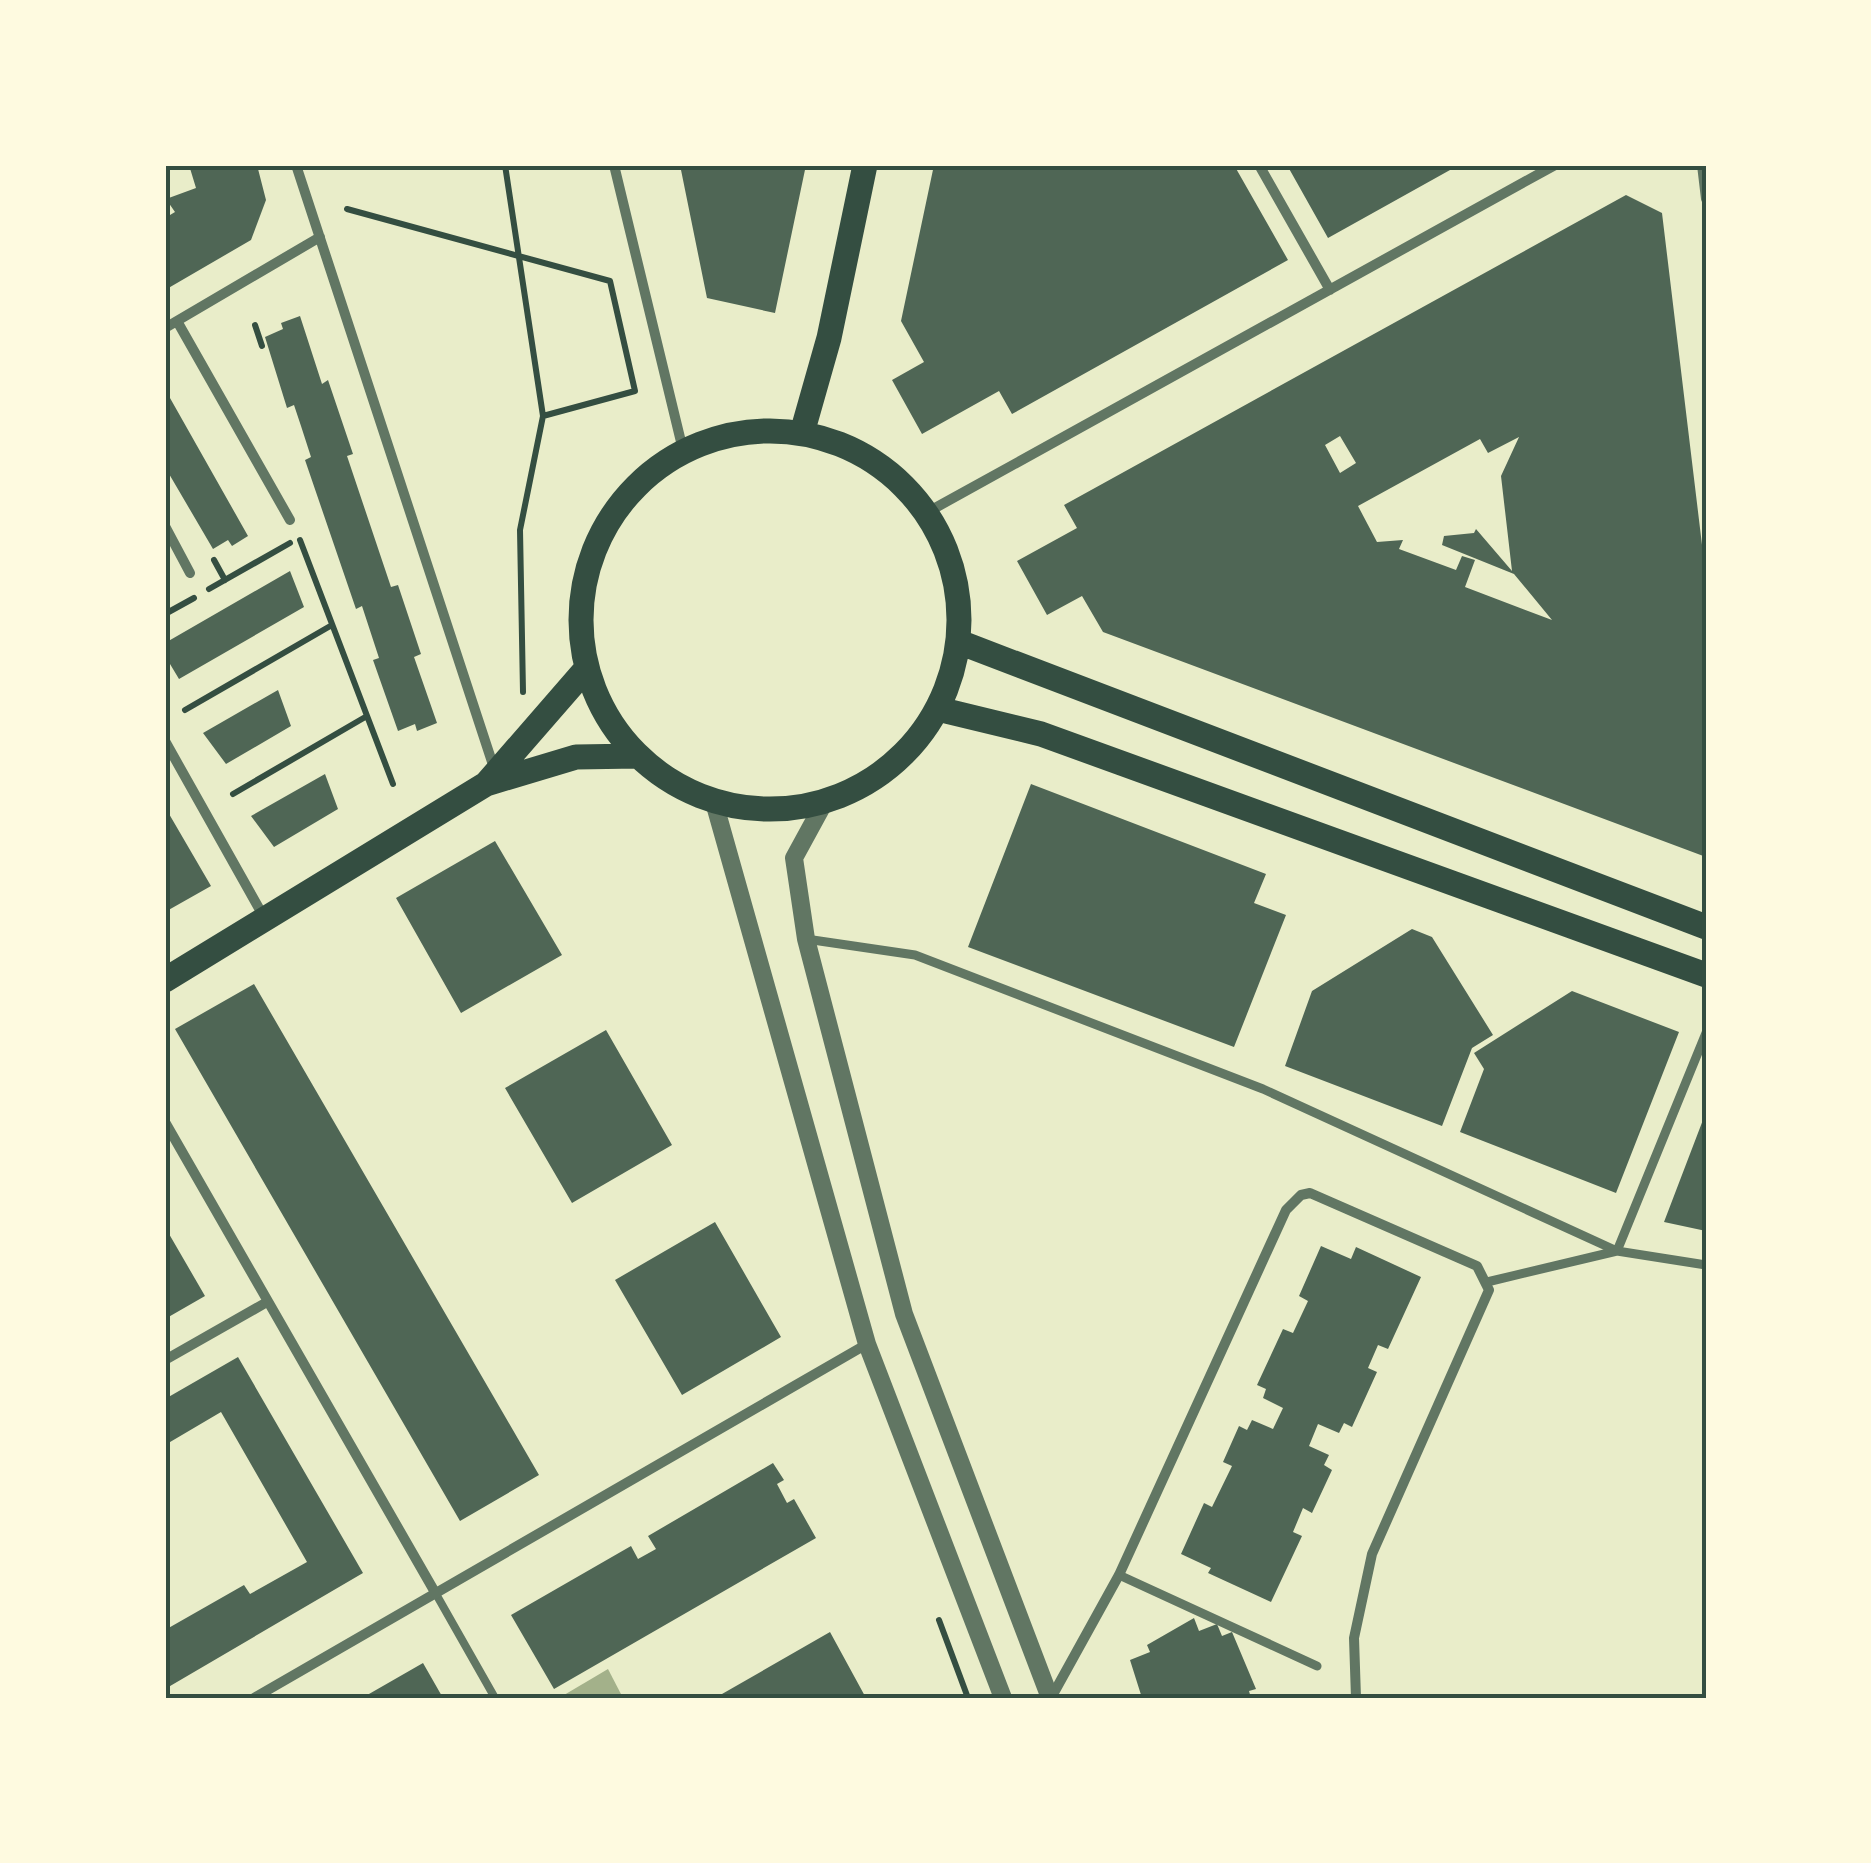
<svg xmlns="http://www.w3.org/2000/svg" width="1871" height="1863" viewBox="0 0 1871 1863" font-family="Mulish,sans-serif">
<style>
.water{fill:#a3b18a}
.building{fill:#4f6655;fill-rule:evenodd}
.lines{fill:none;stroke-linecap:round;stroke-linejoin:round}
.path{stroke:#344e41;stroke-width:6}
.service{stroke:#617663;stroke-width:8}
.pedestrian{stroke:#617663;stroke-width:9}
.minor{stroke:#617663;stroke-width:10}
.tertiary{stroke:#617663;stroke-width:18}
.primary{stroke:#344e41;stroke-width:25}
.neatline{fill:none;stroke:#344e41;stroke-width:4}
</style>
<rect width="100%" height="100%" fill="#e9edc9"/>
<!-- water -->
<path class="water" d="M608,1669l15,29h-64z"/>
<!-- building -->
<path class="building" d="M189,165h68l9,35 -15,40 -86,50v-72l10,-6 -9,-13 30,-11z
M680,165h126l-31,148 -68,-15z
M934,165h300l54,95 -276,154 -13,-23 -77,43 -30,-54 32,-18 -23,-41z
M1287,165h172l-131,73z
M1626,195l36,18 44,365v279l-603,-225 -21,-36 -35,19 -30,-54 60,-33 -13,-23zM1340,436l16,27 -16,10 -15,-28zM1519,437l-18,39 11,95 -36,-42 -2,4 -30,3 -2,9 72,29 38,46 -87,-33 10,-27 -13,-4 -6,14 -57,-21 4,-9 -26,2 -19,-36 122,-67 8,14z
M300,316l22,68 6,-4 25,74 -6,2 44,131 7,-2 23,69 -7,3 23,66 -20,8 -2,-7 -17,7 -25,-71 6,-2 -17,-52 -6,3 -51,-149 6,-3 -10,-31 -7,-21 -7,3 -22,-71 18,-8 -2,-6z
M170,398l78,138 -16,10 -4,-6 -15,9 -48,-82v-66z
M290,571l14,36 -125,72 -9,-15 -5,3v-24z
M278,690l13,36 -65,38 -23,-31z
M325,774l13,35 -64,38 -23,-31z
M1031,784l235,90 -12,29 32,12 -52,132 -266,-100z
M165,807l46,79 -46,26z
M495,841l67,114 -101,58 -65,-115z
M1412,929l20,8 61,98 -21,13 -30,78 -157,-60 27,-75z
M254,984l285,491 -79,46 -285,-492z
M1572,991l107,41 -63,161 -156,-61 24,-63 -10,-16z
M606,1030l66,115 -100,58 -67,-115z
M1706,1112v119l-42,-9z
M715,1222l66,115 -99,58 -67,-115z
M165,1227l40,69 -40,23z
M1321,1246l30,13 5,-12 65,30 -33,72 -10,-4 -10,23 9,4 -25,55 -8,-4 -5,10 -21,-9 -9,22 20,9 -5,10 8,5 -20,43 -9,-5 -10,24 9,4 -31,66 -63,-29 3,-5 -30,-14 23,-51 8,4 20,-41 -9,-4 16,-36 8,4 5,-10 21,9 10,-21 -20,-10 3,-9 -9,-4 26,-56 10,4 15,-32 -9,-5z
M238,1357l125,216 -198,116v-59l79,-45 6,9 57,-32 -86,-150 -56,33v-46z
M773,1463l11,17 -7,4 10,19 7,-4 22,39 -262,151 -43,-74 120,-69 7,13 18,-10 -8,-13z
M1194,1618l5,13 18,-7 5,12 10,-4 24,57 -7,2 2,7h-109l-12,-38 20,-8 -3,-7z
M830,1632l36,66h-151z
M423,1663l20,35h-81z"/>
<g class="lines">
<!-- path -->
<path class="path" d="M347,209l263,72 25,110 -92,25 -38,-251
M255,325l7,21
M300,540l93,244
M214,560l11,20
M209,589l81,-46
M165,614l29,-16
M523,692l-3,-162 23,-114
M185,710l147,-85
M233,794l134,-78
M939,1620l29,78"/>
<!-- service -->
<path class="service" d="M436,1594l59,104"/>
<!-- pedestrian -->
<path class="pedestrian" d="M806,939l109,16 348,134 354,162 89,14
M1487,1282l130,-31 89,-218
M1119,1575l198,91"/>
<!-- minor -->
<path class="minor" d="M296,165l199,606
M614,165l69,285
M1259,165l71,125
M1702,165l4,34
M177,321l113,199
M165,328l155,-91
M926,513l629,-348
M165,526l25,47
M165,741l100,178
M165,1122l271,472
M165,1360l102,-58
M254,1698l613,-354
M1051,1698l68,-123 167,-365 15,-15 9,-2 167,73 12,24 -117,264 -18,84 2,60"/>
<!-- tertiary -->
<path class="tertiary" d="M714,802l153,542 136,354
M824,803l-30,55 12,81 98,375 146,384"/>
<!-- primary -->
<path class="primary" d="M581 620a189 189 0 1 1 378 0a189 189 0 1 1-378 0Z
M802,433l27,-95 36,-173
M959,642l747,285
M938,709l103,25 665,241
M486,784l100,-115
M165,980l321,-196 90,-27 61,-1"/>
</g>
<!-- border -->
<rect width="1871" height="1863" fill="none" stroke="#fefae0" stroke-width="335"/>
<rect x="168" y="168" width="1536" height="1528" class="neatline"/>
</svg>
